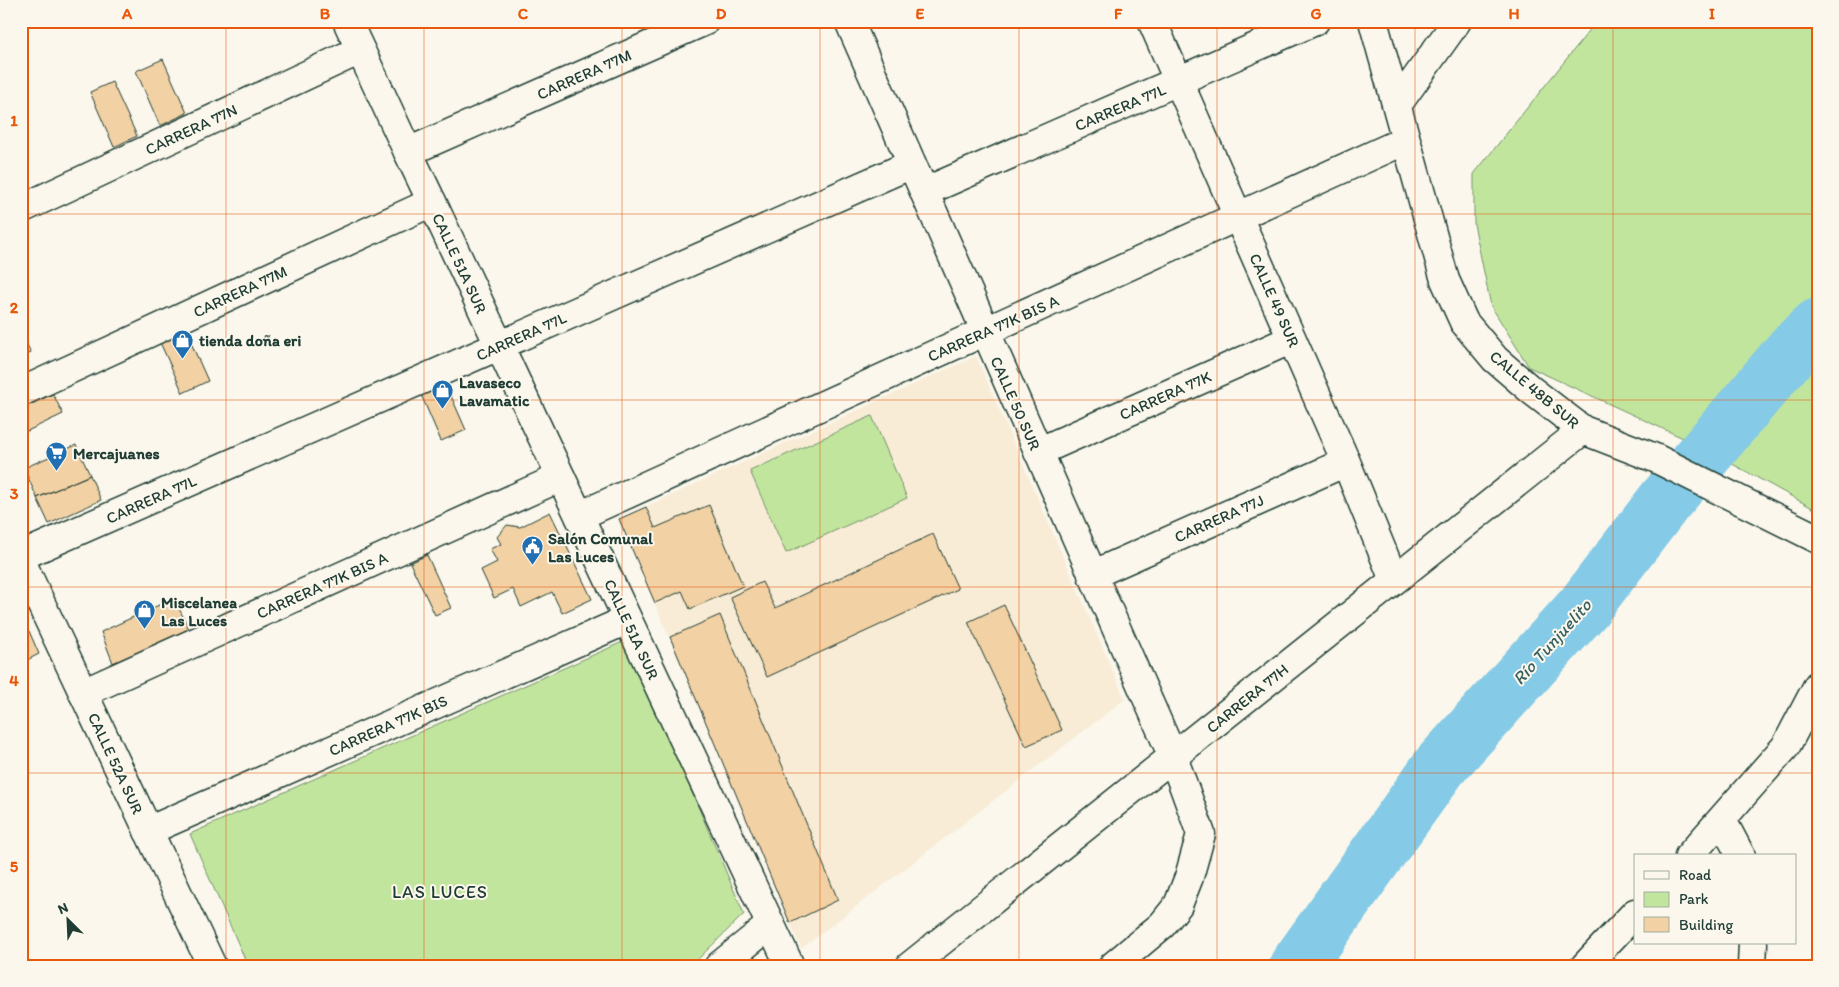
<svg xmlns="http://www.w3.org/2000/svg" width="1839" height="987" viewBox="0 0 1839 987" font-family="Itim,sans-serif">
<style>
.built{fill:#f8ecd6}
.green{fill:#c2e59e;stroke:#709169}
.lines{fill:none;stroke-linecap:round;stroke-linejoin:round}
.river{stroke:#85cae6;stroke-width:56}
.building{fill:#f2d1a4;stroke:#1f3d34}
.minor-casing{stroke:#1f3d34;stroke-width:31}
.tertiary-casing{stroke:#1f3d34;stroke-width:31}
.minor{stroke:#fbf7ec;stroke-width:28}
.tertiary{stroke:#fbf7ec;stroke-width:28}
.grid{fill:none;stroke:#e8590c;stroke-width:1;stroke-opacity:0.55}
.labels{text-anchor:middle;stroke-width:4;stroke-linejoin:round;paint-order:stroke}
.street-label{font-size:16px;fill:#1f3d34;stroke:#fbf7ec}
.poi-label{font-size:16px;font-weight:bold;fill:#1f3d34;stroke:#fbf7ec;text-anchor:start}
.water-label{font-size:18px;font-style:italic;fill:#386060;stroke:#fbf7ec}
.neighbourhood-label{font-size:18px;letter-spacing:1px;fill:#1f3d34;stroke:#fbf7ec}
.neatline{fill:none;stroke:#e8590c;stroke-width:2}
.grid-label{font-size:16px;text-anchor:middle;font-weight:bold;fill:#e8590c}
</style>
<rect width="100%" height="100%" fill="#fbf7ec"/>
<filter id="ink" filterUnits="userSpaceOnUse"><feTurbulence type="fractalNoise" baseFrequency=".02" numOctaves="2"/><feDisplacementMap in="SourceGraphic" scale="10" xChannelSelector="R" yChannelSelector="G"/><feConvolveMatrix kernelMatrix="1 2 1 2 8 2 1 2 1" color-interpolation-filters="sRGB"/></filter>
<g filter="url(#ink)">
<!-- built -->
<path class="built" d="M976,356l149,343 -324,250 -182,-430z"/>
<!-- green -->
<path class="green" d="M1597,21h221v490l-122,-67 -167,-77 -38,-61 -17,-82v-50z
M872,416l35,82 -121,55 -36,-82z
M627,640l117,274 -53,52h-443l-58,-132z"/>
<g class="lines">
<!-- river -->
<path class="river" d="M1297,966l143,-200 143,-158 81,-106 128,-151 26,-25"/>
</g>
<!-- building -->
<path class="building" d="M163,59l24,54 -27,13 -24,-55z
M112,82l25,54 -23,11 -24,-55z
M184,327l24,54 -25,12 -25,-55z
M21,332l10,21 -10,4z
M444,380l22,50 -25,11 -22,-51z
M53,394l10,20 -42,20v-25z
M76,445l14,30 -53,23 -13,-30z
M90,475l11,25 -52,24 -12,-26z
M709,505l34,81 -53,23 -8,-18 -27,12 -36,-84 27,-12 9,21z
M550,512l42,87 -30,14 -10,-21 -31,15 -8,-18 -19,9 -13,-28 16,-8 -7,-13 11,-5 -4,-7 10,-12 13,2z
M933,534l25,55 -191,88 -37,-80 32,-15 13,26z
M427,555l24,53 -16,7 -25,-52z
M174,598l15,31 -76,34 -12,-31z
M1004,605l58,125 -36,16 -58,-124z
M720,615l118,285 -48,23 -120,-286z
M29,631l10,23 -18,9v-28z"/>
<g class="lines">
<defs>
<path id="minor" d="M347,21l61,131
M849,21l324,736 28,77 -12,43 -11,28 -16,20 -49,41
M1152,21l194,441 48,118
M1373,21l72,259 19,42 31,37 36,31 52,40 72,28 163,81
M1397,105l60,-84
M924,192l391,-171
M432,202l358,764
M21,209l339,-159
M1038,452l254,-113
M579,516l827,-376
M21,556l891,-392
M1092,575l254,-113
M83,693l478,-216
M1722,820l19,36
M148,831l479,-211
M1689,856l97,-110 32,-61
M719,966l51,-41
M910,966l673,-536
M1585,966l50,-53
M1752,966l1,-23"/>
<path id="tertiary" d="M21,392l411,-190 -24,-50 297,-131
M21,561l191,405"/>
</defs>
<!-- minor casing -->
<use href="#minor" class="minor-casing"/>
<!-- tertiary casing -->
<use href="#tertiary" class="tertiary-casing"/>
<!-- minor -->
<use href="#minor" class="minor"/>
<!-- tertiary -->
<use href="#tertiary" class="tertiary"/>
</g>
</g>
<!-- grid -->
<path class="grid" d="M226,21v945M424,21v945M622,21v945M820,21v945M1019,21v945M1217,21v945M1415,21v945M1613,21v945M21,214h1797M21,400h1797M21,587h1797M21,773h1797"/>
<!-- icons -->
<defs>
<symbol id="shop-pin" viewBox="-11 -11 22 30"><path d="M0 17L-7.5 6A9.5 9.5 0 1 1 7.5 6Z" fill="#1f6fb2" stroke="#fbf7ec"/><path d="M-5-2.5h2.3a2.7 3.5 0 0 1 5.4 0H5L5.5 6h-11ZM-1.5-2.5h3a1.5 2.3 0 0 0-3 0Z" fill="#fff"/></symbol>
<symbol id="supermarket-pin" viewBox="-11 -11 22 30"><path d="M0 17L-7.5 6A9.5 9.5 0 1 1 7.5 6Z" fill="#1f6fb2" stroke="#fbf7ec"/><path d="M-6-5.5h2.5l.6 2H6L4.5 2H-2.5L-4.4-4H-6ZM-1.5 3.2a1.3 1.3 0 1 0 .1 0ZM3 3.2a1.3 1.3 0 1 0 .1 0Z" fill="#fff"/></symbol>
<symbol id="civic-pin" viewBox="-11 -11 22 30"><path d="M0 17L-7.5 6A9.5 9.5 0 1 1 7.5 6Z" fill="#1f6fb2" stroke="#fbf7ec"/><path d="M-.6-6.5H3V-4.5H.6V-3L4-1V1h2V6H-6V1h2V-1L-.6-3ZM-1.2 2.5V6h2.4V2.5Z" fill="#fff"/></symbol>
</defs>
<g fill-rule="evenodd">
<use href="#shop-pin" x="170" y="328" width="25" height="34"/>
<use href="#shop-pin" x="430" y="378" width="25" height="34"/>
<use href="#supermarket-pin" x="44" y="440" width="25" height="34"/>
<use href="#civic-pin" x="520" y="534" width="25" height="34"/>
<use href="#shop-pin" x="132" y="598" width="25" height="34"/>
</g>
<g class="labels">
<!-- street labels -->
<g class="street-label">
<text transform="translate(584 74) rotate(-24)" y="6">CARRERA 77M</text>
<text transform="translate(1120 107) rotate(-23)" y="6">CARRERA 77L</text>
<text transform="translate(191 129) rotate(-25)" y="6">CARRERA 77N</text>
<text transform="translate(460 263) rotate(65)" y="6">CALLE 51A SUR</text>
<text transform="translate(240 291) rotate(-25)" y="6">CARRERA 77M</text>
<text transform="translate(1275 300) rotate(66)" y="6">CALLE 49 SUR</text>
<text transform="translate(993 328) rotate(-24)" y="6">CARRERA 77K BIS A</text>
<text transform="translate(521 336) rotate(-24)" y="6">CARRERA 77L</text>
<text transform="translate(1535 389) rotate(40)" y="6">CALLE 48B SUR</text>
<text transform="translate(1165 395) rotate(-24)" y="6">CARRERA 77K</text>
<text transform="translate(1016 403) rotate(66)" y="6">CALLE 50 SUR</text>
<text transform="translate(151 499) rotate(-24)" y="6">CARRERA 77L</text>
<text transform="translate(1219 518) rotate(-24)" y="6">CARRERA 77J</text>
<text transform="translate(322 585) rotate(-24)" y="6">CARRERA 77K BIS A</text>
<text transform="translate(632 629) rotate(65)" y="6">CALLE 51A SUR</text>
<text transform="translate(1247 698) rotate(-39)" y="6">CARRERA 77H</text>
<text transform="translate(388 725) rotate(-24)" y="6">CARRERA 77K BIS</text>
<text transform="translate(116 763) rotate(65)" y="6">CALLE 52A SUR</text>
</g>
<!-- poi labels -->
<g class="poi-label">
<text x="199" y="346">tienda doña eri</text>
<text x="459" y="388">Lavaseco<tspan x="459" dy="18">Lavamatic</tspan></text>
<text x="73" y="459">Mercajuanes</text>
<text x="548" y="544">Salón Comunal<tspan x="548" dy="18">Las Luces</tspan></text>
<text x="161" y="608">Miscelanea<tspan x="161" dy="18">Las Luces</tspan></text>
</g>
<!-- water labels -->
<g class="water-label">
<text transform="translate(1552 642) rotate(-48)" y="6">Río Tunjuelito</text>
</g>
<!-- neighbourhood labels -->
<g class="neighbourhood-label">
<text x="440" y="898">LAS LUCES</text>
</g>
</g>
<!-- margin -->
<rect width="1839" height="987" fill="none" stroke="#fbf7ec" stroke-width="55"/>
<!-- legend -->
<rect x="1634" y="854" width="162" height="90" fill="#fbf7ec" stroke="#a3ada2"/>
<rect x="1644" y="871" width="25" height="8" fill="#fbf7ec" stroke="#a3ada2"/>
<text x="1679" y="880" font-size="15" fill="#1f3d34">Road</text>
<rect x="1644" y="892" width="25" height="15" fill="#c2e59e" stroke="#a3ada2"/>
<text x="1679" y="904" font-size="15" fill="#1f3d34">Park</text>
<rect x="1644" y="917" width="25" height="15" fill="#f2d1a4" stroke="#a3ada2"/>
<text x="1679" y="930" font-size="15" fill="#1f3d34">Building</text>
<!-- north arrow -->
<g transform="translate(68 920) rotate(336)" stroke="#fbf7ec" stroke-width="4" paint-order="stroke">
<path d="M0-4L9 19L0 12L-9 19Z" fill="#1f3d34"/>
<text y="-8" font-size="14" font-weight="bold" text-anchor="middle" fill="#1f3d34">N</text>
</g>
<rect x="28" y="28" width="1784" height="932" class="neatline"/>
<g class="grid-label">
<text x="127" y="19">A</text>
<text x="325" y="19">B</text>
<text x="523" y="19">C</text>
<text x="721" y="19">D</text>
<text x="920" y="19">E</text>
<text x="1118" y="19">F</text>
<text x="1316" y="19">G</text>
<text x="1514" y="19">H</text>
<text x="1712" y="19">I</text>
<text x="14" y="126">1</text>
<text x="14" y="313">2</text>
<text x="14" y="499">3</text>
<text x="14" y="686">4</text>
<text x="14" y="872">5</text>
</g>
</svg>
